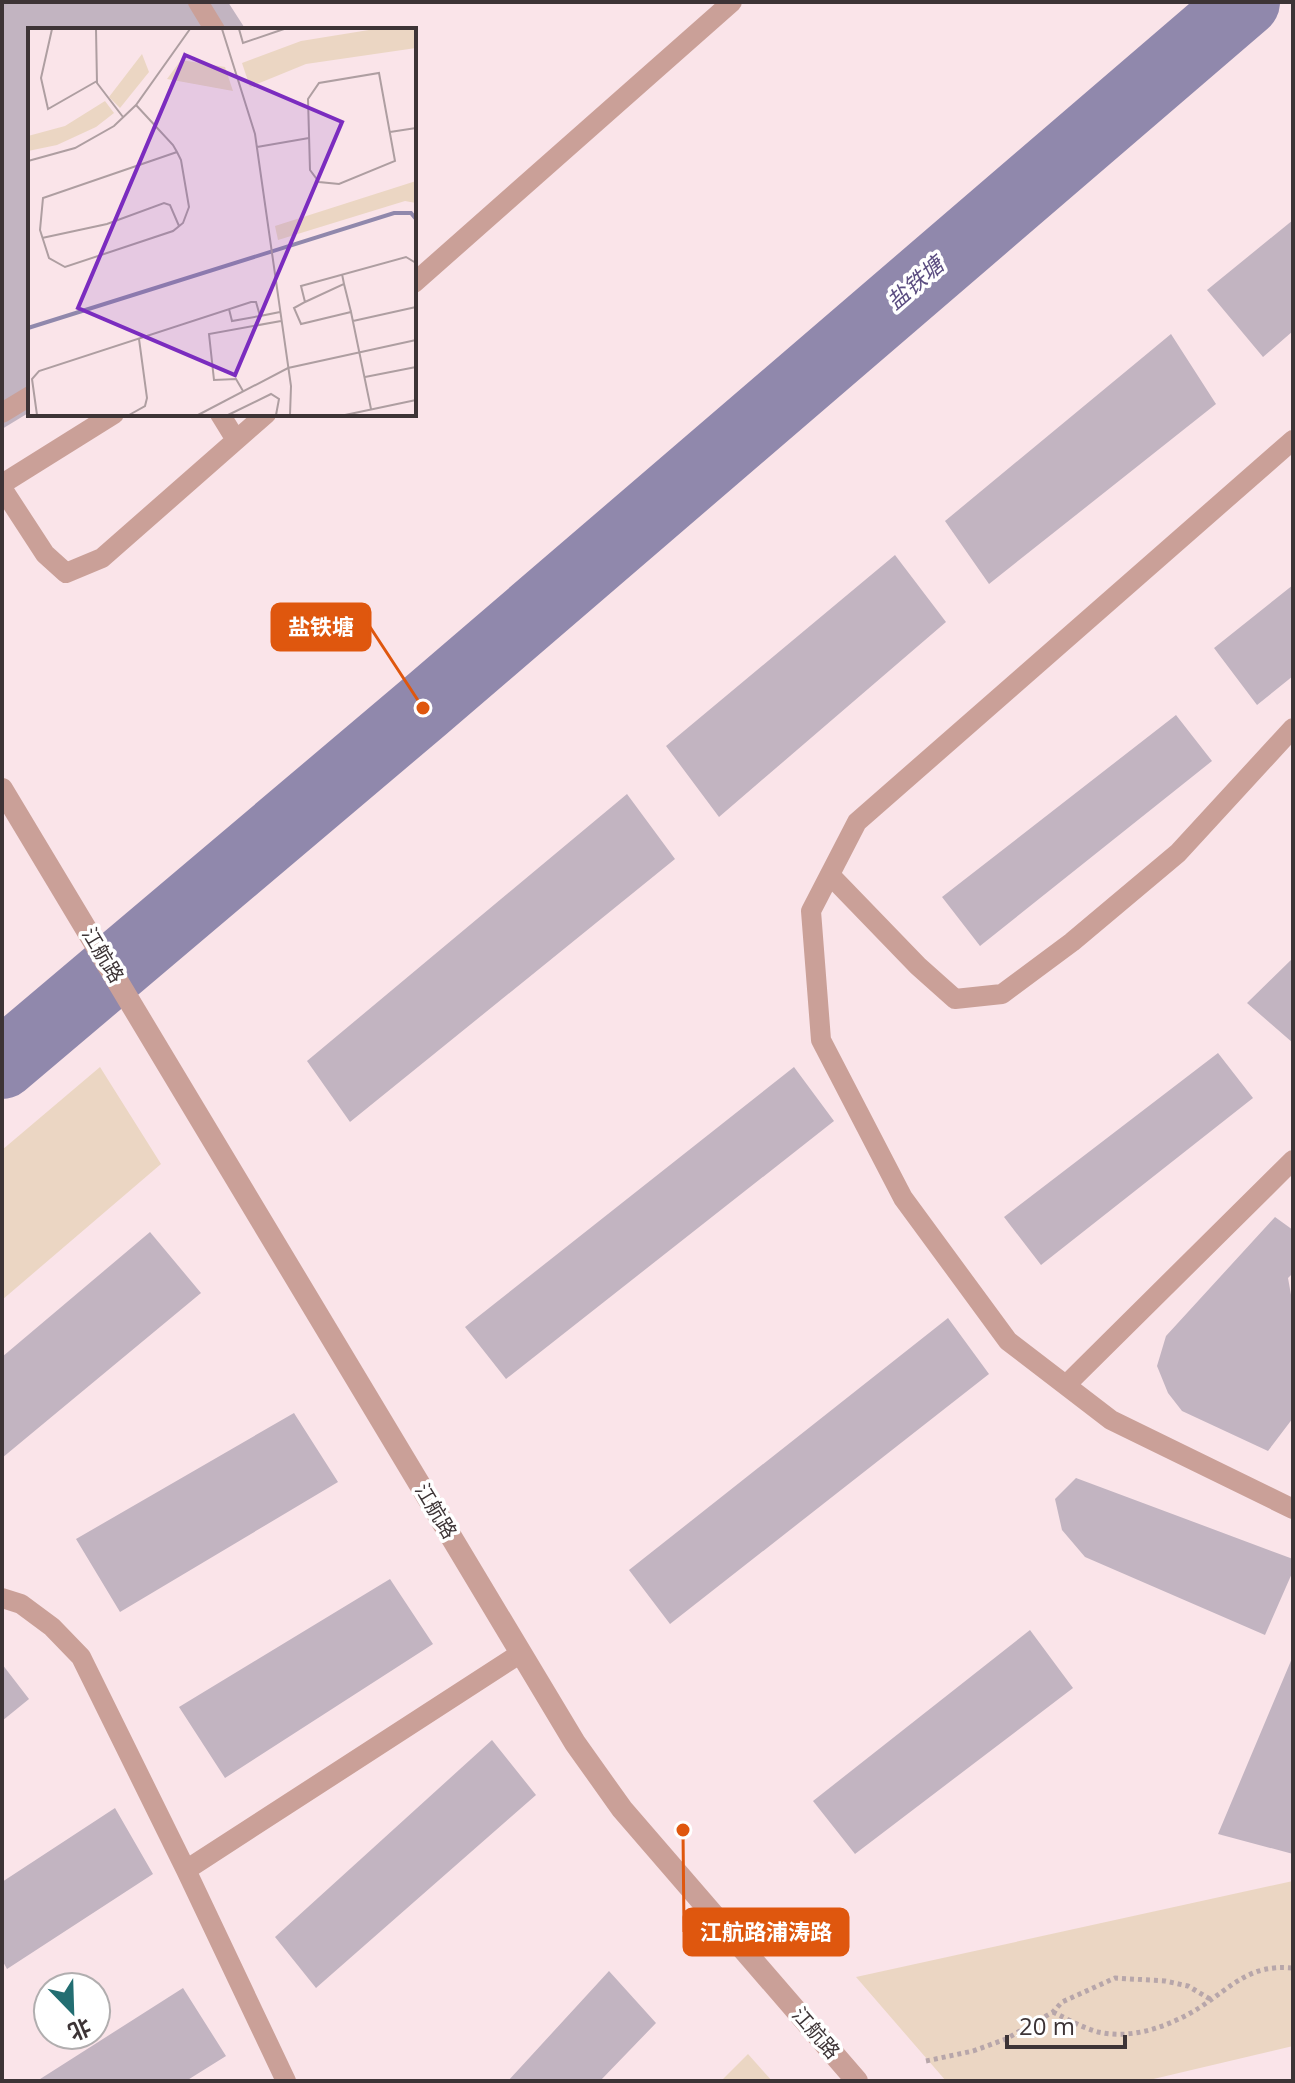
<svg xmlns="http://www.w3.org/2000/svg" width="1295" height="2083" viewBox="0 0 1295 2083" font-family="'Open Sans','Noto Sans SC',sans-serif">
<style>
.green{fill:#ebd6c3}
.lines{fill:none;stroke-linecap:round;stroke-linejoin:round}
.river{stroke:#9088ac;stroke-width:70}
.building{fill:#c2b4c1}
.path{stroke:#b7a6aa;stroke-width:5;stroke-dasharray:4 4;stroke-linecap:butt}
.service{stroke:#caa098;stroke-width:20}
.minor{stroke:#caa098;stroke-width:22}
.labels{text-anchor:middle;stroke-width:7;stroke-linejoin:round;paint-order:stroke}
.street-label{font-size:20px;fill:#3d3436;stroke:#fff}
.water-label{font-size:22px;font-style:italic;fill:#5b4d81;stroke:#fff}
.inset-river{fill:none;stroke:#9088ac;stroke-width:4}
.inset-road{fill:none;stroke:#ae9ea1;stroke-width:2}
.view{fill:#7b2cbf;fill-opacity:0.15;stroke:#7b2cbf;stroke-width:4}
.inset-edge{fill:none;stroke:#3d3436;stroke-width:4}
.leader{fill:none;stroke:#df570e;stroke-width:3}
.callout-dot{fill:#df570e;stroke:#fff;stroke-width:3}
.callout{fill:#df570e;stroke:#df570e;stroke-width:3}
.callout-label{font-size:22px;text-anchor:middle;font-weight:bold;fill:#fff}
</style>
<rect width="100%" height="100%" fill="#fae4e9"/>
<!-- green -->
<path class="green" d="M100,1067l61,97 -159,136v-150z
M1293,1881v165l-148,35h-199l-90,-104z
M748,2054l24,27h-51z"/>
<g class="lines">
<!-- river -->
<path class="river" d="M2,1064l421,-356 822,-706"/>
</g>
<!-- building -->
<path class="building" d="M2,2h226l18,28h-216v382l-28,17z
M1293,220v111l-30,26 -56,-67z
M1171,334l45,70 -227,180 -44,-63z
M895,555l51,67 -227,195 -53,-71z
M1293,585v91l-36,29 -43,-57z
M1176,715l36,46 -232,185 -38,-49z
M627,794l48,65 -325,263 -43,-61z
M1293,958v85l-46,-40z
M1218,1053l35,45 -212,167 -37,-48z
M794,1067l40,54 -328,258 -41,-52z
M1275,1217l18,13v43l-5,5 5,28v112l-25,33 -86,-40 -14,-18 -11,-27 9,-30z
M150,1232l51,61 -199,165v-101z
M948,1318l41,56 -319,250 -41,-54z
M294,1413l44,69 -218,130 -44,-73z
M1076,1478l217,81v12l-28,64 -180,-78 -23,-27 -7,-31z
M390,1579l43,65 -208,134 -46,-71z
M1030,1630l43,58 -218,166 -42,-53z
M1293,1656v198l-75,-20z
M2,1664l27,35 -27,22z
M492,1740l44,55 -220,193 -41,-51z
M115,1808l38,66 -146,95 -5,-9v-78z
M609,1971l47,52 -56,58h-92z
M183,1988l43,68 -40,25h-149z"/>
<g class="lines">
<!-- path -->
<path class="path" d="M1053,2012c14,7 30,16 45,20 34,8 72,-6 101,-24 34,-22 50,-44 94,-40
M926,2061l47,-10 33,-12 47,-27 9,-10 53,-24 50,3 23,5 22,13"/>
<!-- service -->
<path class="service" d="M198,2l17,28
M414,283l318,-281
M2,413l28,-17
M220,414l16,26
M1293,440l-436,382 -46,89 10,129 82,158 105,143 103,79 182,89
M2,484l112,-70
M2,488l43,66 21,19 36,-15 164,-144
M830,875l88,91 37,33 47,-5 70,-52 106,-89 115,-125
M1066,1385l227,-225
M2,1598l19,6 31,23 29,30 105,213 100,211
M186,1870l335,-217"/>
<!-- minor -->
<path class="minor" d="M2,789l573,954 47,66 235,272"/>
</g>
<g class="labels">
<!-- street labels -->
<g class="street-label">
<text transform="translate(103 955) rotate(59)" y="7">江航路</text>
<text transform="translate(436 1511) rotate(59)" y="7">江航路</text>
<text transform="translate(816 2033) rotate(49)" y="7">江航路</text>
</g>
<!-- water labels -->
<g class="water-label">
<text transform="translate(915 283) rotate(-41)" y="8">盐铁塘</text>
</g>
</g>
<!-- overview -->
<g transform="translate(28 28)">
<rect width="388" height="388" fill="#fae4e9"/>
<path d="M347,1h41v19l-110,16 -56,23 -8,-24 59,-22zM114,26l7,18 -29,36 -11,-11zM153,32l44,7 8,24 -66,-12zM77,73l9,12 -18,14 -39,18 -29,6v-15l37,-10zM388,153v22l-11,-2 -127,39 -3,-14z" fill="#ebd6c3"/>
<path class="inset-river" d="M0,300l366,-115h17l5,6"/>
<path class="inset-road" d="M24,1l-11,49 7,31 49,-28M68,1l1,54 26,34M194,1l33,105 36,252 -1,29M211,1l4,14 41,-14M351,45l16,88 -56,23 -20,-2 -9,-12 -2,-71 11,-16zM108,77l37,40 4,7 4,8 8,47 -6,16 -10,8 -108,36 -16,-9 -9,-28 3,-32 134,-46M362,104l26,-4M229,119l52,-9M0,133l47,-13 39,-22 22,-21 54,-76M14,210l65,-14 57,-21 6,2 9,21M316,256l7,28M277,274l39,-18 -2,-10M201,281l3,12 28,-5M325,293l63,-14M337,349l51,-10M215,363l-7,-12 -22,1 -5,-46 72,-13M343,381l-20,-97 -50,12 -7,-16 11,-6 -4,-16 105,-29 10,6M9,387l-5,-36 7,-8 212,-69h5l4,14 20,-4M101,387l16,-9 2,-8 -8,-59M170,387l90,-47 128,-28M200,387l43,-21 8,5 -3,16M317,387l71,-15"/>
<path class="view" d="M157,27l157,67 -107,253 -157,-67z"/>
<rect width="388" height="388" class="inset-edge"/>
</g>
<!-- callouts -->
<path class="leader" d="M423 708L370 627M683 1830L684 1932"/>
<g class="callout-dot">
<circle cx="423" cy="708" r="8"/>
<circle cx="683" cy="1830" r="8"/>
</g>
<g class="callout">
<rect x="272" y="604" width="98" height="46" rx="8"/>
<rect x="684" y="1909" width="164" height="46" rx="8"/>
</g>
<g class="callout-label">
<text x="321" y="635">盐铁塘</text>
<text x="766" y="1940">江航路浦涛路</text>
</g>
<!-- border -->
<rect width="1295" height="2083" fill="none" stroke="#3d3436" stroke-width="8"/>
<!-- north arrow -->
<g transform="translate(72 2011) rotate(157)"><circle r="38" fill="#ffffff" stroke="#b1aeaf" stroke-width="2"/>
<path d="M0-6L14 30L0 20L-14 30Z" fill="#236e72"/>
<text y="-12" font-size="22" font-weight="bold" text-anchor="middle" fill="#3d3436">北</text>
</g>
<!-- scale -->
<path d="M1007 2035v12h118v-12" fill="none" stroke="#3d3436" stroke-width="4"/>
<text x="1019" y="2035" font-size="24" fill="#3d3436" stroke="#ffffff" stroke-width="6" paint-order="stroke">20 m</text>
</svg>
